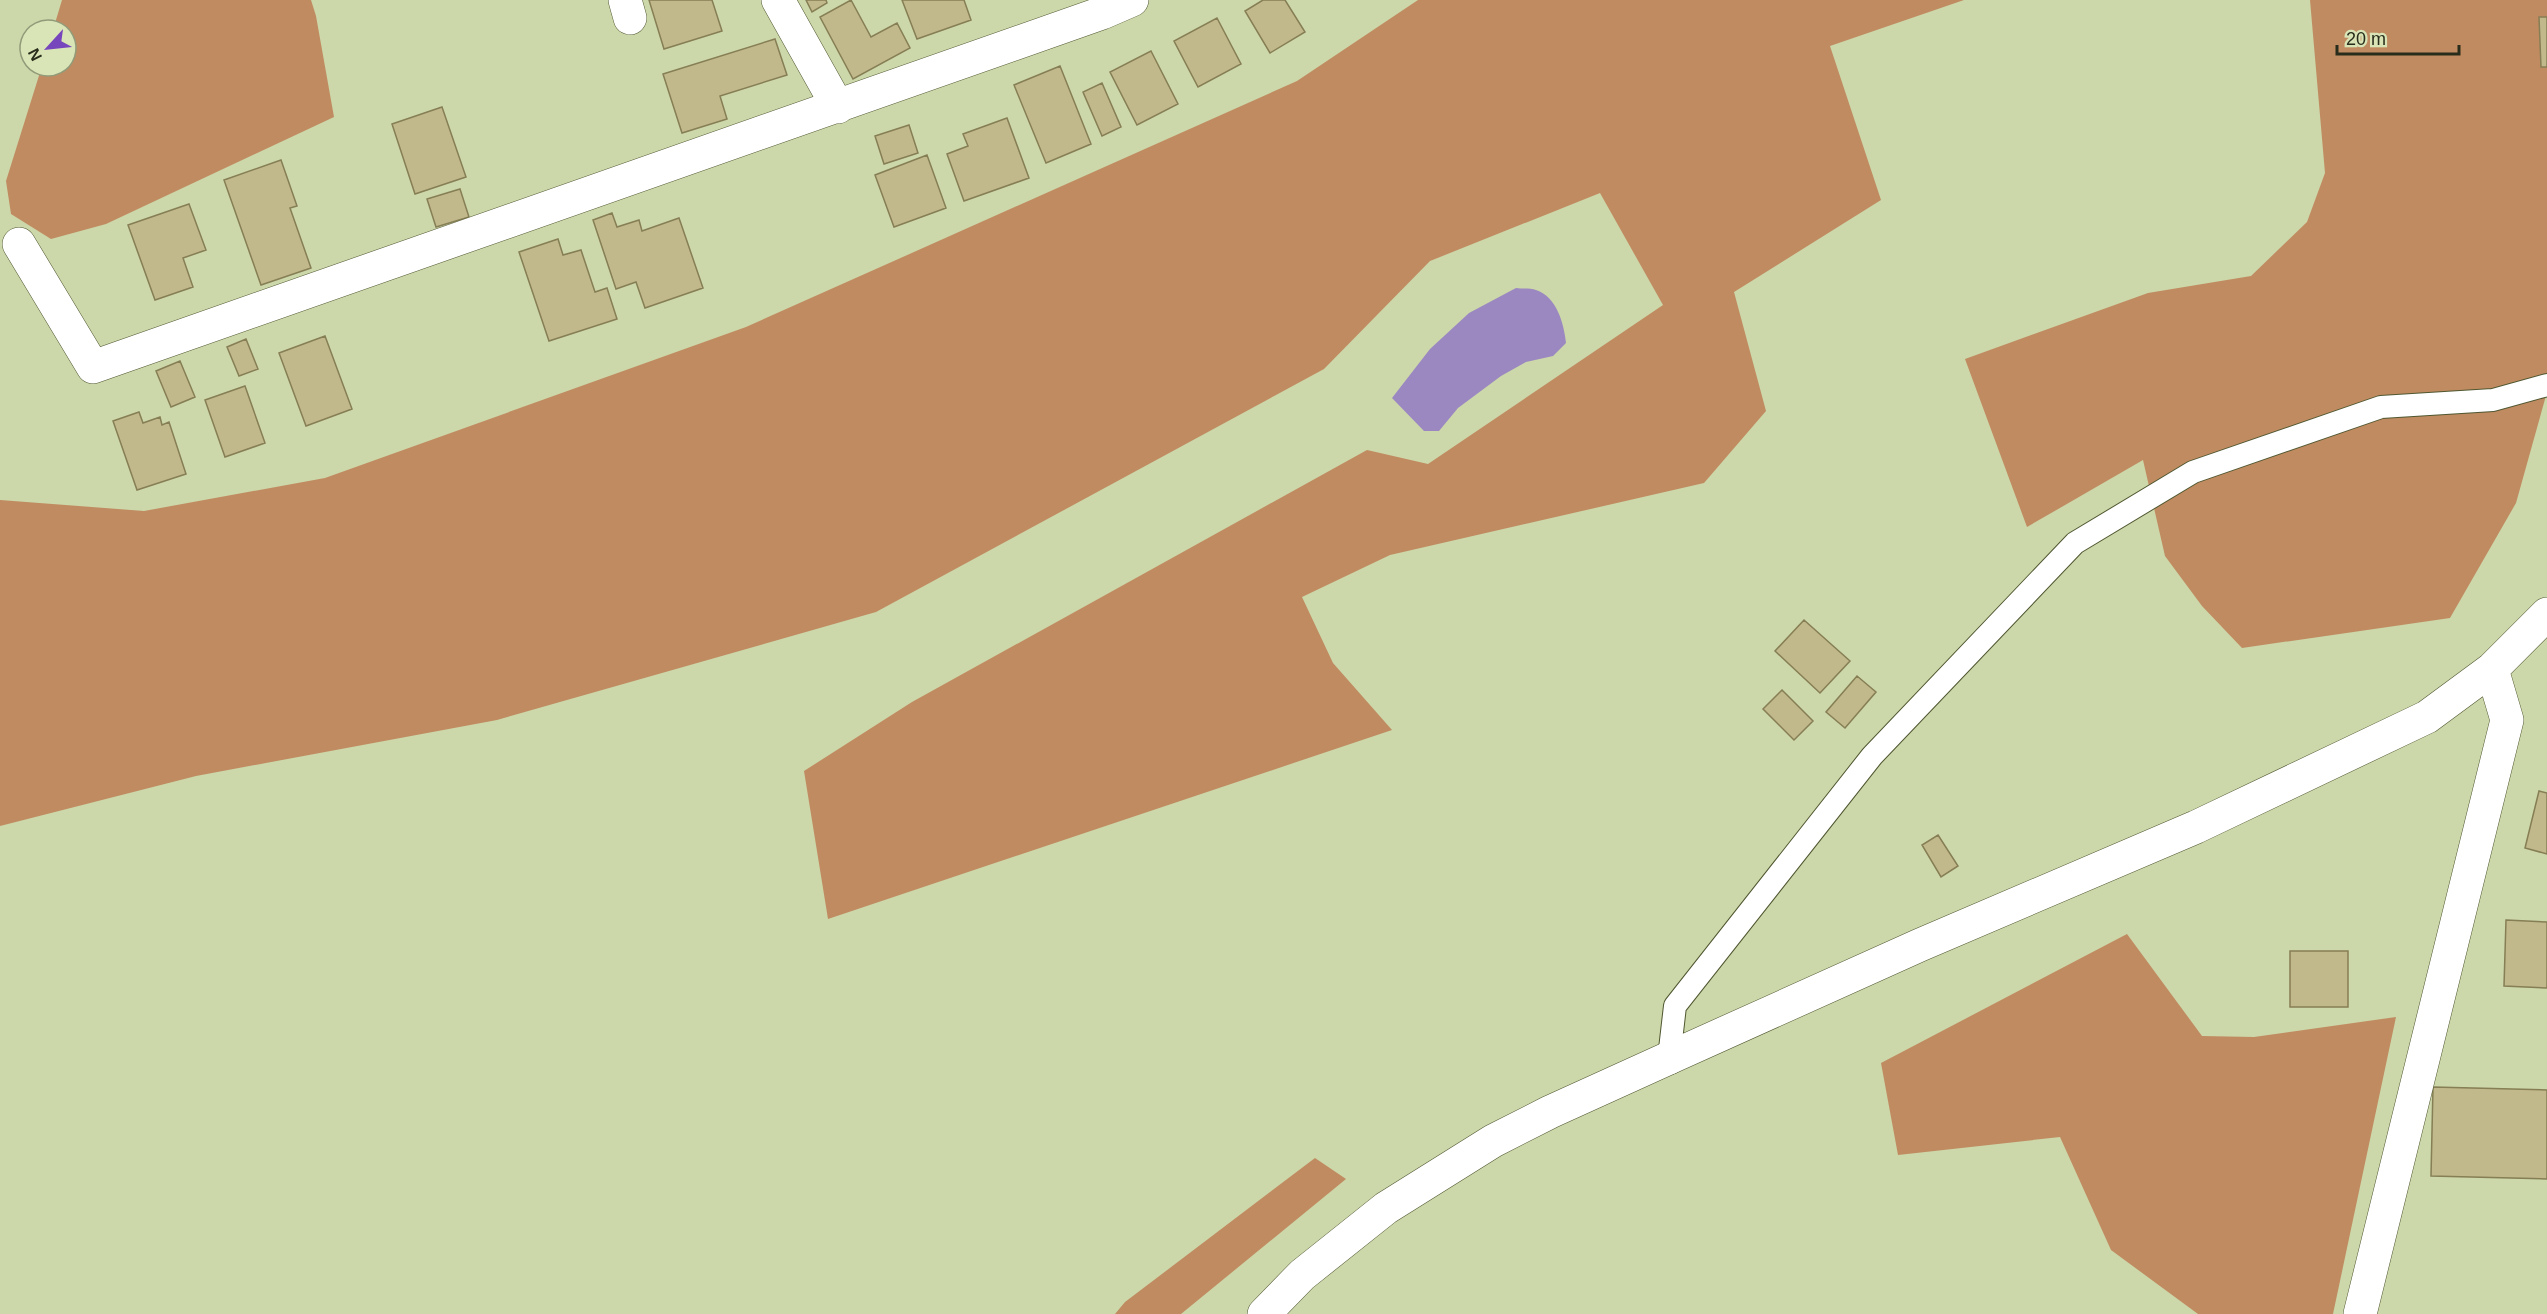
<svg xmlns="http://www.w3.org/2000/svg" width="2547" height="1314" viewBox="0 0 2547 1314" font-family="Helvetica,sans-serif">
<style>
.forest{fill:#c08b61}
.water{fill:#9b88c1}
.building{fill:#c1b98c;stroke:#867e54;stroke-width:1.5}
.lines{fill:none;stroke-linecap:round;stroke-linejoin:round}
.service-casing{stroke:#4f5730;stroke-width:24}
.minor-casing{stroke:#4f5730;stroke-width:34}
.tertiary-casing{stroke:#4f5730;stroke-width:34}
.service{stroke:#fff;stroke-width:22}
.minor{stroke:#fff;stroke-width:33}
.tertiary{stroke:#fff;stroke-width:33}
</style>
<rect width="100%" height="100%" fill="#ccd7aa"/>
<!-- forest -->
<path class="forest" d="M62,0h249l5,16 18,101 -228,107 -55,15 -40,-25 -5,-33 36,-115h24v-36h-13z
M1418,0h546l-134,46 51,154 -147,92 32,119 -62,72 -314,72 -88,42 31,66 59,67 -564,189 -24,-148 108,-69 455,-252 61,14 235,-159 -63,-112 -170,68 -106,108 -448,243 -379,108 -301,56 -196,50v-326l144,11 181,-33 421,-151 551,-246z
M2310,0h237v392l-31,111 -66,115 -208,30 -40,-42 -37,-50 -22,-96 -116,67 -62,-168 183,-66 103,-17 56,-54 18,-49z
M2127,934l75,102 52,1 142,-20 -63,297h-135l-87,-64 -51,-113 -162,18 -17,-92z
M1315,1158l31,21 -165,135h-66l10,-12z"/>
<!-- water -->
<path class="water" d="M1516,288c6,1 15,0 20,2 21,7 28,34 30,53l-13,13 -27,6 -25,14 -43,32 -19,23h-15l-32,-33 38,-49 39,-36z"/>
<!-- building -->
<path class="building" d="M649,0h63l10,31 -58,18z
M806,0h20l1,3 -15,9z
M851,0l20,37 26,-14 13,25 -57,31 -33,-62z
M902,0h62l7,20 -54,19z
M1263,0h22l20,32 -35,21 -25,-42z
M2539,17h8v50h-6z
M1217,18l24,46 -43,23 -24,-46z
M775,39l12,36 -67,21 7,23 -45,14 -19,-59z
M1151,51l27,53 -41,21 -27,-53z
M1060,66l31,78 -45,19 -32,-78z
M1102,83l19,44 -19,9 -19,-44z
M442,107l24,70 -51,17 -23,-70z
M1007,118l22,60 -65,23 -17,-47 21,-8 -5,-12z
M909,125l9,28 -34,11 -9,-28z
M927,155l19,53 -52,19 -19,-52z
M281,160l16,46 -7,2 21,60 -50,17 -37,-105z
M460,189l9,28 -33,10 -9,-28z
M189,204l17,46 -23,8 10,29 -38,13 -27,-75z
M612,213l5,14 22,-7 3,11 37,-13 24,70 -58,20 -9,-26 -20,7 -23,-69z
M558,239l5,16 18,-5 14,42 12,-4 10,31 -68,22 -30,-89z
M325,336l27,73 -46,17 -27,-73z
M246,339l12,30 -19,7 -12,-29z
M180,361l15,36 -24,10 -15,-36z
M245,386l20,57 -40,14 -20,-57z
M139,412l4,11 17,-6 2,8 7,-3 17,52 -49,16 -24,-69z
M1804,620l46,41 -30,32 -45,-42z
M1857,676l19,16 -31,36 -19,-16z
M1782,690l31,31 -19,19 -31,-31z
M2539,791l8,2v61l-22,-6z
M1938,835l20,31 -17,11 -19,-32z
M2506,920l41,2v66l-43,-2z
M2290,951h58v56h-58z
M2433,1087l114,3v89l-116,-3z"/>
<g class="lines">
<defs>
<path id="service" d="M1669,1058l6,-52 197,-250 203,-213 118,-71 188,-65 112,-7 54,-15"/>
<path id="minor" d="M625,0l5,18
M778,0l60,107
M19,244l74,123 1009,-354 30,-13
M1669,1058l251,-113 276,-118 231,-110 65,-48 55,-55
M2360,1314l147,-594 -15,-51"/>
<path id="tertiary" d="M1264,1314l38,-39 84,-67 107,-67 57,-29 119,-54"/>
</defs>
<!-- service casing -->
<use href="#service" class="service-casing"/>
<!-- minor casing -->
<use href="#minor" class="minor-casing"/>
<!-- tertiary casing -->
<use href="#tertiary" class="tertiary-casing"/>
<!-- service -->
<use href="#service" class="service"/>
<!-- minor -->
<use href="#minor" class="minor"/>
<!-- tertiary -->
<use href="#tertiary" class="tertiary"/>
</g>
<!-- north arrow -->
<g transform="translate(48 48) rotate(243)"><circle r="28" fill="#d9e4b7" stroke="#929b79" stroke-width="1.5"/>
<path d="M0-4.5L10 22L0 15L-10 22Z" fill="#7745bc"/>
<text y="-9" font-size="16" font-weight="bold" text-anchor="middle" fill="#282d1b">N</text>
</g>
<!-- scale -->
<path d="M2337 45v9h122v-9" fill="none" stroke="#282d1b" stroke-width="3"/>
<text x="2346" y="45" font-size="18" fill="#282d1b" stroke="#d9e4b7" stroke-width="4.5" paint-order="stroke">20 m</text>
</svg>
